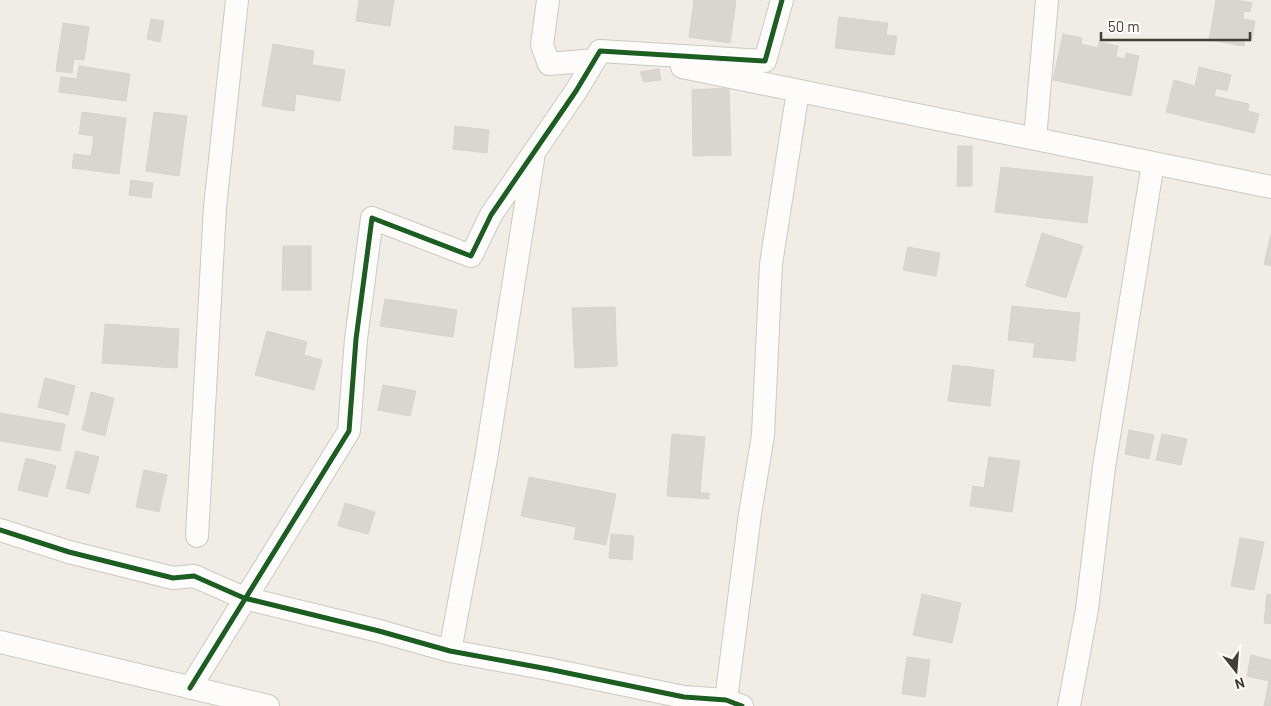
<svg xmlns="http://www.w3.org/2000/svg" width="1271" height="706" viewBox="0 0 1271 706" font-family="Barlow,sans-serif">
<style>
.building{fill:#d8d6cf;stroke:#d8d4cc}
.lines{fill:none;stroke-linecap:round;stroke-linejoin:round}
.minor-casing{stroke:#cbc9c2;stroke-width:24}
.minor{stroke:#fdfcfb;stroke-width:22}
.cycleway-casing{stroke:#fff;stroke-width:8}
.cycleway{stroke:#1b5e20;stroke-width:5}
</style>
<rect width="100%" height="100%" fill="#efede6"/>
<!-- building -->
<path class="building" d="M359,0h35l-4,26 -34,-5z
M694,0h42l-6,43 -41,-6z
M1216,0h21l15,3 -2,9 -6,-1 -1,8 12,2 -3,18 -7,-1 -1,8 -35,-6z
M839,17l49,6 -2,12 11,1 -3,19 -59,-7z
M151,19l13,2 -4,21 -13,-3z
M63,23l26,4 -5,33 -10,-1 -2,14 -16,-2z
M1063,34l19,4 -1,6 17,4 1,-6 19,4 -2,11 9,2 1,-6 13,3 -8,40 -78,-16z
M273,44l41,7 -2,14 33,5 -5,31 -44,-7 -2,17 -32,-5z
M79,66l51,8 -4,27 -67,-9 2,-15 16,2z
M1199,67l32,8 -4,16 -11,-3 -2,8 35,8 -1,7 11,3 -5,19 -88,-21 8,-32 21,6z
M659,69l2,11 -17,2 -4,-10z
M729,88l2,67 -38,1 -1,-66z
M82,112l44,6 -7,56 -47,-6 2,-14 17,2 3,-20 -15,-2z
M154,112l33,4 -8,60 -33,-5z
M455,126l34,4 -2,23 -34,-4z
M958,146h14v40h-15z
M1001,167l92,10 -6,46 -92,-11z
M131,180l22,3 -2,15 -22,-3z
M1042,233l41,13 -17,52 -40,-12z
M1271,234v32l-7,-2z
M283,246h28v44h-29z
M908,247l32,6 -4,23 -33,-6z
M385,299l72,11 -4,27 -73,-11z
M1012,306l68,7 -5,48 -42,-4 2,-14 -27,-3z
M615,307l2,59 -42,2 -3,-60z
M105,324l74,5 -2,39 -75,-5z
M267,331l40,11 -3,13 18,5 -8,30 -59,-15z
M953,365l41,5 -4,36 -42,-5z
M45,378l30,8 -7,29 -30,-8z
M383,385l33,6 -6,25 -32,-6z
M91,392l23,6 -9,38 -23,-6z
M0,413l65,11 -5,27 -60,-10z
M1129,430l25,5 -5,24 -24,-5z
M672,434l33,3 -5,56h9v6l-42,-3z
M1162,434l25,5 -6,26 -25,-5z
M76,451l23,6 -10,37 -23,-6z
M989,457l31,4 -8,51 -42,-6 3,-20 11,2z
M26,458l30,8 -9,31 -29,-7z
M144,470l23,5 -8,37 -23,-5z
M529,477l87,17 -10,51 -32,-6 2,-12 -55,-11z
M345,503l30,9 -7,22 -30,-8z
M611,534l23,2 -2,24 -23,-2z
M1240,538l24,4 -10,48 -23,-4z
M922,594l39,9 -9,40 -39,-8z
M1267,594l4,1v29l-7,-1z
M1251,655l20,5v46h-7l5,-25 -22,-5z
M907,657l23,3 -5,37 -23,-3z"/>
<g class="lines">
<defs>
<path id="minor" d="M548,0l-6,45 7,19 46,-4
M682,67l589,120
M1035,139l12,-139
M0,530l69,22 104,26 21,-2 50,22 135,33 71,20 98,18 136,28 42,3 16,6
M197,536l18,-329 22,-207
M0,642l268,64
M450,651l36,-192 47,-300
M190,688l159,-257 7,-92 16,-121 99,38 20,-41 85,-124 24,-40 165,10 17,-61
M726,700l24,-186 13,-79 8,-171 27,-173
M1069,706l18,-97 17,-142 49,-304"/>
</defs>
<!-- minor casing -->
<use href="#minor" class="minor-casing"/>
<!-- minor -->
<use href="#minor" class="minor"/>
<defs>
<path id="cycleway" d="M0,530l69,22 104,26 21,-2 50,22 135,33 71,20 98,18 136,28 42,3 16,6
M190,688l159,-257 7,-92 16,-121 99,38 20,-41 85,-124 24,-40 165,10 17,-61"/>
</defs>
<!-- cycleway casing -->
<use href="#cycleway" class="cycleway-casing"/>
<!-- cycleway -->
<use href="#cycleway" class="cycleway"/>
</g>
<!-- north arrow -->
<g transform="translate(1236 671) rotate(163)" stroke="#ffffff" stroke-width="4" paint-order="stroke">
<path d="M0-4L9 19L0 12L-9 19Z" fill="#453f32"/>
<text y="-8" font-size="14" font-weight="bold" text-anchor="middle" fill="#453f32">N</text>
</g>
<!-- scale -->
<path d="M1101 32v8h149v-8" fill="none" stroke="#453f32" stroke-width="2.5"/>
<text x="1108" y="32" font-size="15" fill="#453f32" stroke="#ffffff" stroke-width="4" paint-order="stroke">50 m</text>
</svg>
